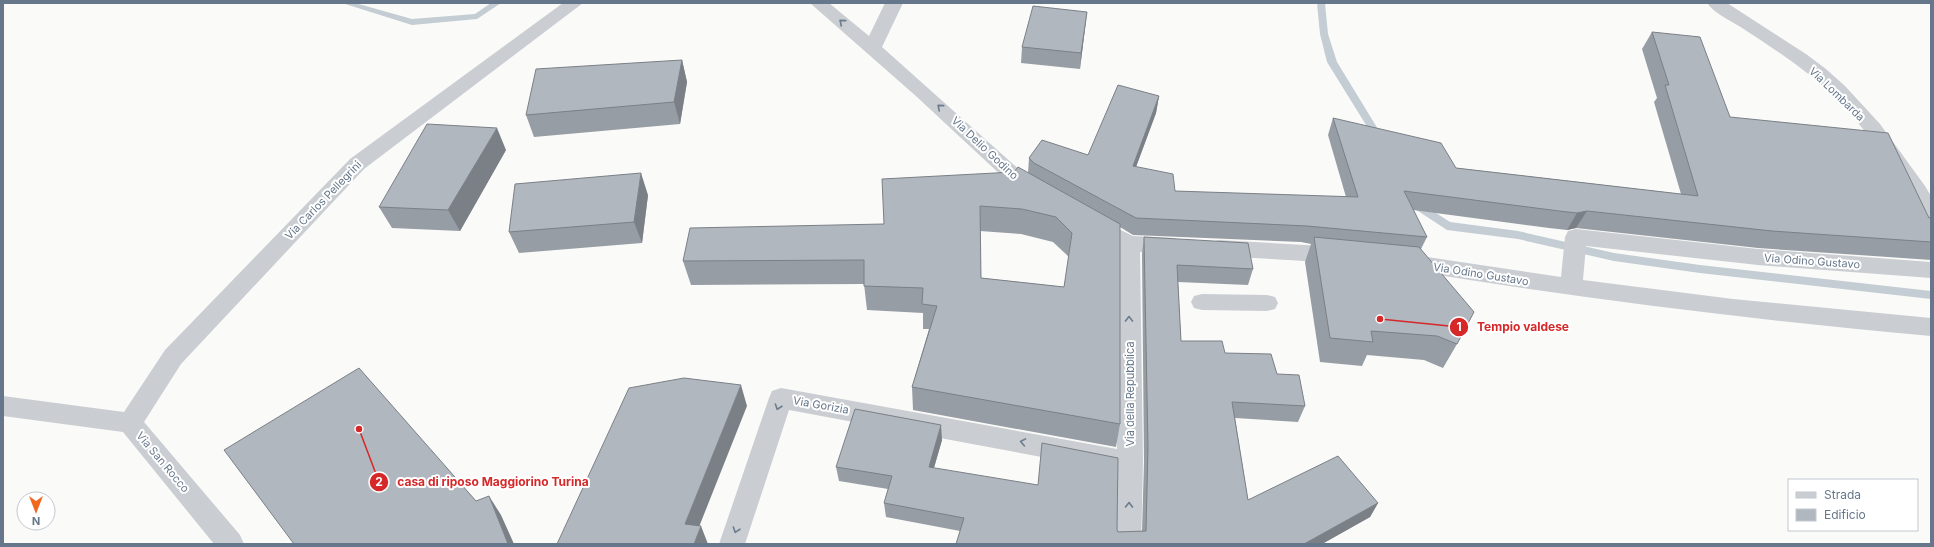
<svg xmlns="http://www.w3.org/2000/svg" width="1934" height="547" viewBox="0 0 1934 547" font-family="Inter,sans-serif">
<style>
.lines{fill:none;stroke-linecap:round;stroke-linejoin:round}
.stream{fill:#c3cdd3;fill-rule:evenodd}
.service{fill:#cacdd1;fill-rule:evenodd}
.minor{fill:#cacdd1;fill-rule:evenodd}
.tertiary{fill:#cacdd1;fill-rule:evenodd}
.wall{fill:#979da4;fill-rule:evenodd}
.shaded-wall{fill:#7b8086}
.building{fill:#b0b7bf;stroke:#7b8086;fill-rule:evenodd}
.oneway{stroke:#6b7b8e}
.labels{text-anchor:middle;stroke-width:4;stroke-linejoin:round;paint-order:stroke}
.street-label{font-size:11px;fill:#66778b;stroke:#fff}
.leader{fill:none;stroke:#d62828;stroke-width:1.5}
.callout-dot{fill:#d62828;stroke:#fff;stroke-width:1.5}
.mark-label{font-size:12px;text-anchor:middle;font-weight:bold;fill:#fff}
.callout-label{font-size:12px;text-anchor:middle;font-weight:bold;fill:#d62828;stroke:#fff;stroke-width:4;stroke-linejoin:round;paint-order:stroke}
</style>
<rect width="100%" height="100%" fill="#fafaf8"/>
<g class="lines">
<!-- stream -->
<path class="stream" d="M342,3h13l57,16 63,-5 16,-11h10l-24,16 -65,6z
M1317,3h8l3,31 9,28 47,77 -2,2h-6l-49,-79 -7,-28z
M1416,200l34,22 68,9 96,22 86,12 231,26v8l-231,-26 -86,-12 -96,-22 -71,-9 -35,-23 -1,-3z"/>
<!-- service -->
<path class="service" d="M1202,294l65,1 8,2 3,6 -3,6 -8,2 -65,-1 -8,-2 -3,-6 3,-6z"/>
<!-- minor -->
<path class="minor" d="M810,3h19l40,33 16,-33h18l-21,44 150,134 8,5 3,5 -3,5 -7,2 -15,-7 -101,-94z
M1707,3h20l79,51 20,15 19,17 35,38 45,62 6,10v25l-7,-3c-32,-50 -65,-104 -113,-142 -23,-18 -47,-34 -72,-50 -10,-6 -25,-13 -32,-23z
M1094,217l39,19 40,2 8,2 3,6 -3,6 -8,2 -33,-2 3,210 -2,82h-26l2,-73 -328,-61 -44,134h-26l50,-146 3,-7 9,-3 336,61 1,-201 -31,-18 -4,-5 4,-5z
M1576,229l182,20 173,13v16l-173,-13 -172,-19 -3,34 150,19 198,19v18c-176,-16 -350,-37 -524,-66l-8,-2 -3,-6 3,-6 8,-2 154,23 4,-40 3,-6z
M1219,240l120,7 8,2 3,6 -3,6 -8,2 -120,-7 -8,-2 -3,-6 3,-6z"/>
<!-- tertiary -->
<path class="tertiary" d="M563,3h20l-219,166 -183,195 -37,58 96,113 4,9h-30l-91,-112 -120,-16v-20l121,16 41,-62 185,-191z"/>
</g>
<!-- wall -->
<path class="wall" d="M1087,12l-7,57 -59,-6 1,-16z
M1652,32l78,85 199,101 2,-1v43l-173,-12 -182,-20 -9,2 -18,-2 -136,-18 14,27 -6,12 36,95 -14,24 -19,-8 -57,-5 -5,11 -42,-4 -15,-100 6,-18 -10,-2 -168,-7 -13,-8v197l-4,23 -203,-37 -1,-23 17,-58h-6v-16l-56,-3 -3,-26 -173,1 -8,-24 201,-37 144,-51 1,-15 59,-3 71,-59 -3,17 -20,54 39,24 171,6 -18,-62 5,-17 123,50 225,26 -27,-92 3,-4 -15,-49zM980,231l41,3 32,8 16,15 -5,30 -83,-9z
M682,60l5,22 -7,42 -146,13 -8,-22z
M506,150l-46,81 -68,-3 -13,-21z
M648,195l-6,48 -123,10 -10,-21z
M1144,237l109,32 -5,16 -70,-3 3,59 44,12 52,21 28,32 -7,16 -63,-4 13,82 130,3 -8,14 -48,27 -362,-13 -74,-14 -2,-14 4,-14 -49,-8 -3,-14 106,-27 -8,28 183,62 1,2 24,-1 2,-69 -2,-208z"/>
<!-- shaded-wall -->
<path class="shaded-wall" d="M1087,12l-2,16 -5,41 1,-16z
M682,60l5,22 -7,42 -6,-22z
M1159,96l-3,17 -26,70 3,-17z
M497,128l9,22 -46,81 -12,-21z
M641,173l7,22 -6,48 -8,-21z
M1587,211l-11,17 -9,2 10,-17z
M741,385l6,21 -54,136 -8,-18z
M941,425l1,15 -12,41 -1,-14z
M489,496l12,19 13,29h-6z
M1378,503l-8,14 -48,27h-18z
M701,526l7,18h-14z"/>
<!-- building -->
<path class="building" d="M1033,6l54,6 -6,41 -59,-6z
M1652,32l48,5 30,80 158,16 41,85 2,-1v25l-159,-11 -185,-20 -10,2 -18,-2 -155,-20 23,46 -120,-11 -171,-8 -102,-55 -5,-5 13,-18 46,15 30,-70 41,11 -26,70 40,8 2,17 183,6 -25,-79 108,25 15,25 242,28 -33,-111h4z
M682,60l-8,42 -148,13 10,-46z
M427,124l70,4 -49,82 -69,-3z
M1018,167l102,57v200l-208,-37 25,-81 -15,-2 1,-16 -59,-2v-26l-181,1 7,-33 194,-4 -2,-45 132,-7zM980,206l42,3 34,8 16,16 -8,54 -83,-9z
M641,173l-7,49 -125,10 6,-48z
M1144,237l104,6 5,26 -76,-4 4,76h41l3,12 46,1 6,20 22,1 6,31 -73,-4 16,98 90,-44 40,47 -74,41h-348l8,-26 -80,-15 8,-27 -56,-9 19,-58 86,16 -12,42 109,18 4,-42 76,15 -1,72 1,2 28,-1 2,-84z
M1314,237l105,10 55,65 -17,32 -20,-8 -66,-5 2,11 -43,-4z
M359,368l117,133 13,-5 19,48h-214l-70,-94z
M684,378l57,7 -56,139 16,2 -7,18h-137l72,-156z"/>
<!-- one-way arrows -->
<defs><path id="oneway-chevron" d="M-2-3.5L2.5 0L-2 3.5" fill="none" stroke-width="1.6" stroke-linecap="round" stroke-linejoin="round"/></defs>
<g class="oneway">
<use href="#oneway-chevron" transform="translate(842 22) rotate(-140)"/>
<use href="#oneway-chevron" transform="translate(940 107) rotate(-139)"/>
<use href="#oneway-chevron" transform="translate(1129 319) rotate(-90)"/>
<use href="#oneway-chevron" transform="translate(778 407) rotate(109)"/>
<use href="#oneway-chevron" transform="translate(1023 442) rotate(-170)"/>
<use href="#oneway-chevron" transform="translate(1129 505) rotate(-89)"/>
<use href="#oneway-chevron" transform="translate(736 530) rotate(109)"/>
</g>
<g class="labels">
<!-- street labels -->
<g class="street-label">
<text transform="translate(1837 94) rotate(44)" y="4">Via Lombarda</text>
<text transform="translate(985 148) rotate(43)" y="4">Via Delio Godino</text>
<text transform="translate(323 200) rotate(-46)" y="4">Via Carlos Pellegrini</text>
<text transform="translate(1812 261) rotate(4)" y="4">Via Odino Gustavo</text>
<text transform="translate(1481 274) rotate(9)" y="4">Via Odino Gustavo</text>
<text transform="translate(1130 394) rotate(-90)" y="4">Via della Repubblica</text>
<text transform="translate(821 405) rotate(10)" y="4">Via Gorizia</text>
<text transform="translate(163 462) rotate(50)" y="4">Via San Rocco</text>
</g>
</g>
<!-- callouts -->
<path class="leader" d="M1380 319L1459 327M359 429L379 482"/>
<g class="callout-dot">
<circle cx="1380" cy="319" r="4"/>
<circle cx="359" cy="429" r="4"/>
<circle cx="1459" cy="327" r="10"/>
<circle cx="379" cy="482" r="10"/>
</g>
<g class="mark-label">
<text x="1459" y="331">1</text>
<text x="379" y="486">2</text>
</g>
<g class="callout-label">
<text x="1523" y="331">Tempio valdese</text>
<text x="493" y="486">casa di riposo Maggiorino Turina</text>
</g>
<!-- border -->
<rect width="1934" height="547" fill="none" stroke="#66778b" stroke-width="8"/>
<!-- legend -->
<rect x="1788" y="479" width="130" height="52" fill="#ffffff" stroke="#c2c9d1"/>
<rect x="1796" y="492" width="20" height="6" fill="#cacdd1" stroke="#c2c9d1"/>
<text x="1824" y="499" font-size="12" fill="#66778b">Strada</text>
<rect x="1796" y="509" width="20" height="12" fill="#b0b7bf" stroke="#c2c9d1"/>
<text x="1824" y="519" font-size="12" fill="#66778b">Edificio</text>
<!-- north arrow -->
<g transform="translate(36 511) rotate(180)"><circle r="19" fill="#ffffff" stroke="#c2c9d1"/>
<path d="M0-3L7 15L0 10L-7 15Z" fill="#f26720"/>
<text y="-6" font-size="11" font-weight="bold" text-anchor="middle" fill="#66778b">N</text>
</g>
</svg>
